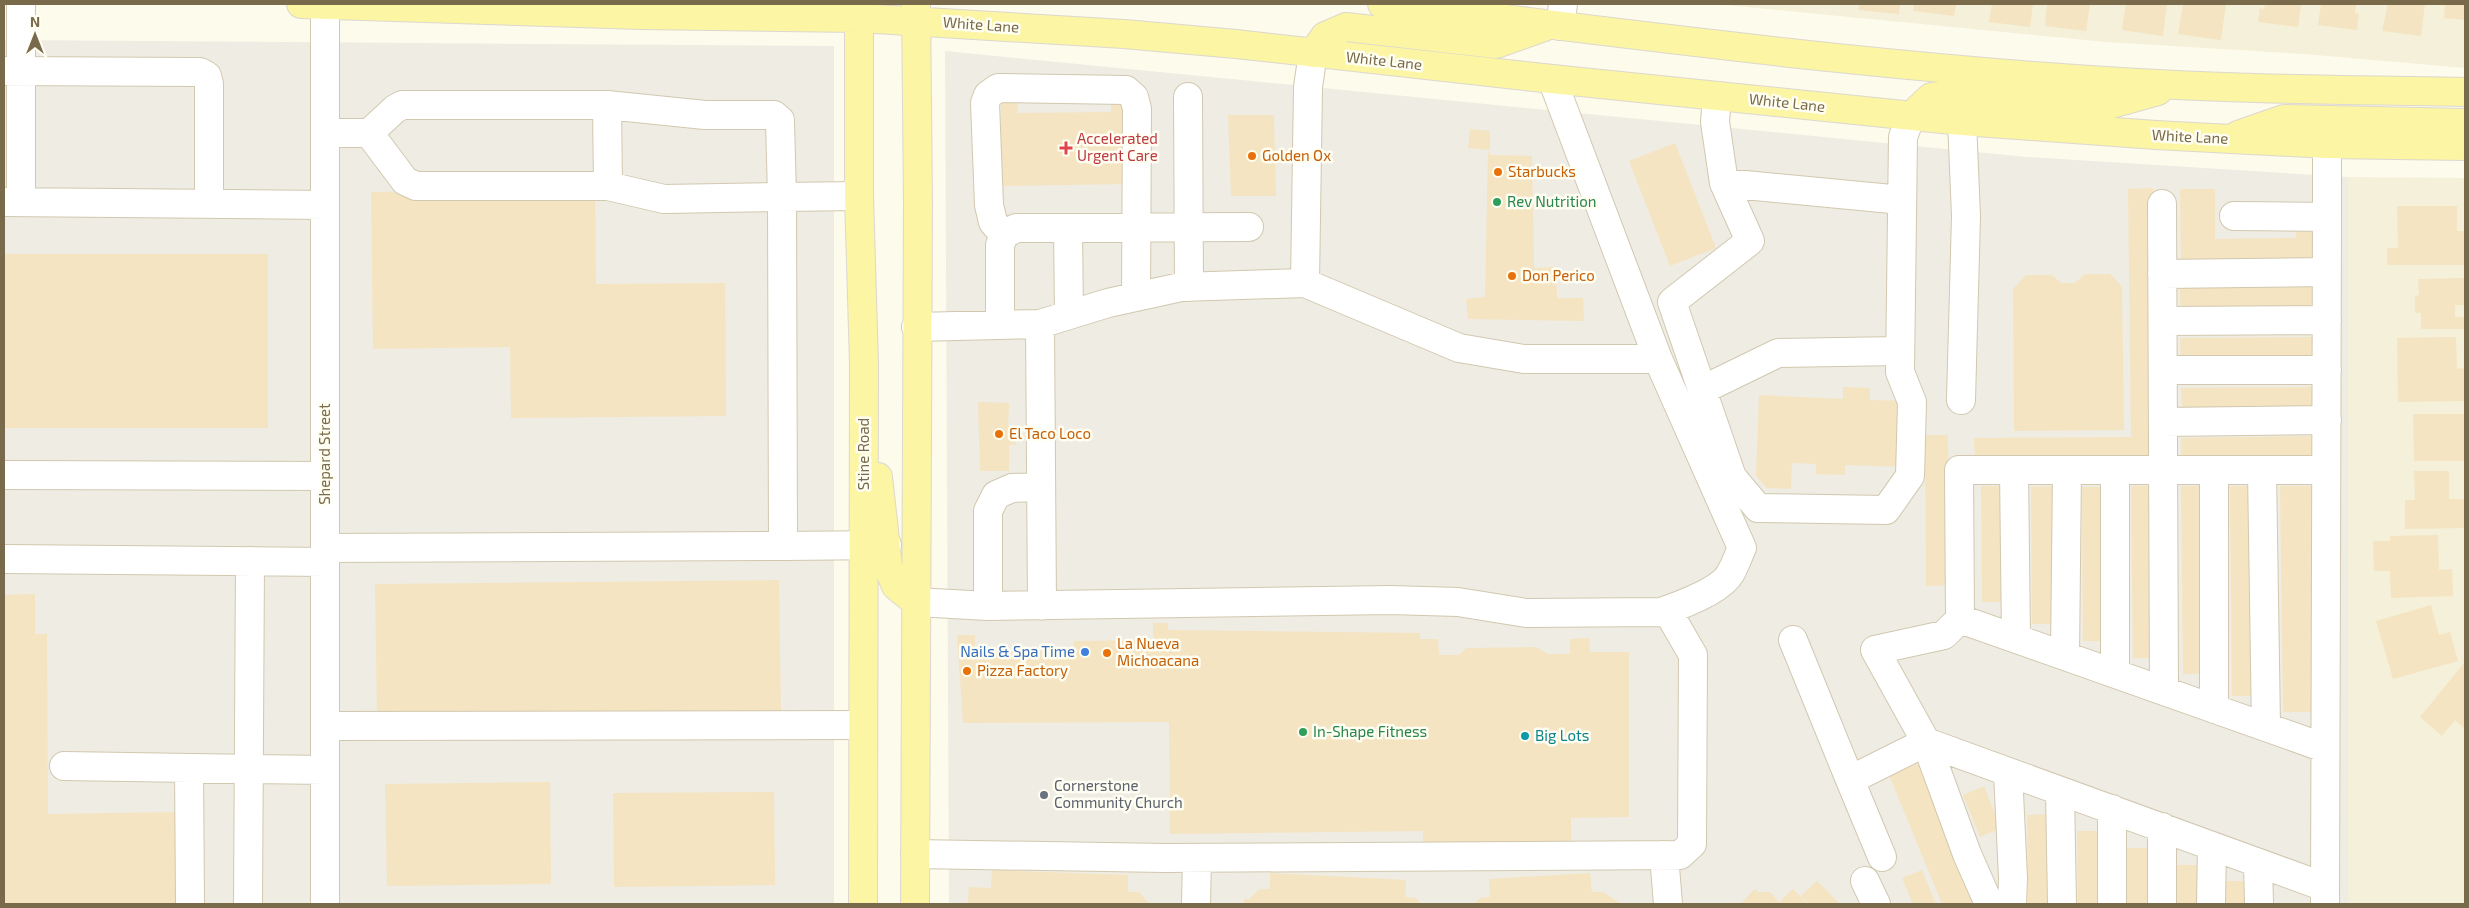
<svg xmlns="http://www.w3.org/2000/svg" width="2469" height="908" viewBox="0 0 2469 908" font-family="'Exo 2',sans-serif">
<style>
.residential{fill:#f5f0d9}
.industrial{fill:#efece3}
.building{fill:#f4e4c1}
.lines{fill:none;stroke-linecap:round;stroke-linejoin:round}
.minor-casing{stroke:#d1c8af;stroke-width:30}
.major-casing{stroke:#dcd8d0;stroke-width:30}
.minor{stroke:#fff;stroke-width:28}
.major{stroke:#fcf5a3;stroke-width:28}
.health-dot{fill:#e0444e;stroke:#fffef2;stroke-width:2}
.food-dot{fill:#e8710a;stroke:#fffef2;stroke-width:2}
.leisure-dot{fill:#2e9e5b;stroke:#fffef2;stroke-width:2}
.shop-dot{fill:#3f7fe0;stroke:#fffef2;stroke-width:2}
.culture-dot{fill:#0f9aa8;stroke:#fffef2;stroke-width:2}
.worship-dot{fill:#6b7280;stroke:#fffef2;stroke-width:2}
.labels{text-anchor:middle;stroke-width:5;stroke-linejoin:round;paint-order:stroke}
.street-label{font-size:15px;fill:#7a6a4c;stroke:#fffef2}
.health-label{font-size:15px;fill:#be3a42;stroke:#fffef2;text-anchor:start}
.food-label{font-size:15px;fill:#c56008;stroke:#fffef2;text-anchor:start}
.leisure-label{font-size:15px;fill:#27864d;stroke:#fffef2;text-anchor:start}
.shop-label{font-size:15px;fill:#366cbe;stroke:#fffef2;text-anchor:end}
.culture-label{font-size:15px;fill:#0d838f;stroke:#fffef2;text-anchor:start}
.worship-label{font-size:15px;fill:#5b616d;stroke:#fffef2;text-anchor:start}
</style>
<rect width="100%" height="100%" fill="#fdfbeb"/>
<!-- residential -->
<path class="residential" d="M1715,4h750v64l-161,-14 -198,-12z
M2348,177l117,1v726h-117z"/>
<!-- industrial -->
<path class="industrial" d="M4,40l830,6v858h-830z
M945,51l1082,106 321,20v727h-1399z"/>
<!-- building -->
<path class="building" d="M1859,4h41l-1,10 -40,-4z
M1914,4h42l-2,12 -41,-5z
M1992,4h41l-3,23 -41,-5z
M2047,4h43l-4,27 -41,-5z
M2126,4h41l-4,32 -41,-6z
M2183,4h43l-5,36 -43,-6z
M2265,4h36l-3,23 -40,-5 2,-14 4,1z
M2321,4h35l-1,9 4,1 -2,16 -39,-5z
M2388,4h37l-4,32 -39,-5z
M2445,4h20v16l-21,-2z
M1018,98l-1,15 94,-1v-14h18l1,86 -129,2v-87z
M1228,115h46l2,81h-45z
M1470,129l20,2v19l-22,-2z
M1675,143l41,105 -46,18 -41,-105z
M1488,151l2,4 42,1 2,112 22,-1 1,31h26l1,23 -116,-2 -2,-20 19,-2z
M2153,188l2,248h-9h7v24l-178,2 -1,-24 157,-1 -3,-248z
M2180,189h35v50l81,-1v-6h25v30l-140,1z
M595,190l1,94 129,-1 1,133 -215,2 -1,-71 -137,2 -2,-157z
M2397,206h60v25h8v34h-78v-17h11z
M4,254h264v174h-264z
M2085,274h25l12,12 2,144 -110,1 -1,-142 13,-14h26l9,8h14z
M2465,278v27h-10v12h10v12h-44v-16h-6v-17l4,-1 -1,-16z
M2315,287v22l-135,1v-22z
M2314,337l1,23 -134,1 -1,-23z
M2456,337l1,32 8,-1v33l-67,1 -1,-64z
M1843,387l27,1v12l36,1 -3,66 -58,-2v10l-29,-1v-10l-24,-1 -1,26 -24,-1 -11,-12 3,-81 84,4z
M2315,387v23l-133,2 -1,-24z
M978,402l31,1 -1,23h8v19h-7v26h-29z
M2413,414h52v47h-51z
M1925,435h23l2,150 -24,1z
M2314,436v24l-133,1v-23z
M2414,471h35v28h16v29l-60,1v-29h10z
M1981,486h24l1,116h-24z
M2054,486l1,138h-23l-1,-137z
M2131,486h22l2,172h-22z
M2181,486h23l2,188h-23z
M2230,486h21l3,210h-22z
M2280,486h33l2,226h-32z
M2082,487h20l2,154h-21z
M2438,535l1,35 13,-1 1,27 -62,2 -1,-27h-16l-1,-30h17v-5z
M779,580l2,133 -404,4 -2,-133z
M35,594v40h12l1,180 130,-2 1,92h-175v-309z
M2431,605l8,30 11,-3 8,29 -65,18 -17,-58z
M1153,623h15v7l252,3v6h18l1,16h20l7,-7 70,-1 12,7h22v-15l19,-1 1,14h39v165l-58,1v24l-148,1v-12l-253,3 -1,-112 -206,1 -6,-88h18v17l98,-1 1,-10 79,-1z
M2465,662v67l-10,-9 -13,16 -22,-19z
M1922,762l58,142h-38l-53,-129z
M550,782l1,102 -164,2 -2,-102z
M1984,786l17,42 -21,9 -17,-42z
M774,792l1,93 -161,2 -1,-94z
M2050,814l1,90h-23l-1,-89z
M2077,831h22l1,73h-22z
M2126,848h23l1,56h-23z
M2177,865h21v39h-21z
M992,870l136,5v17h11l9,10 8,2h-188l1,-17 22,1z
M1922,870l14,34h-23l-11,-26z
M1270,873l136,7 -1,17 11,1 5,6h-177v-5h5l11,-10h10z
M1590,873l2,19h11l18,12h-147l6,-6 10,-1 -1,-18z
M1817,881l23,23h-31l-8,-8z
M2224,881h25v23h-25z
M1755,889l3,3h12l9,10 14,-13 15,15h-68z"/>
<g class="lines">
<defs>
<path id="minor" d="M1560,26l3,-22
M4,71l196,1 7,4 2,8v120
M1717,96l-2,26 9,61 26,58 -78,61 60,175 26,31 128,2 24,-34 2,-74 -12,-30 3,-235 8,-21
M1188,97l1,190
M607,105l1,81
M325,133h44l26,-24 7,-4h205l98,10h69l6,5 2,77 77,-1
M369,133l36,48 11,5h192l56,13 118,-2 1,349 104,-1
M1724,183l178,17
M4,202l321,3
M21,202v-198
M2162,204l2,487
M2234,216l93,1v-73
M1068,228l1,87
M1004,235l-11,-13 -4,-17 -4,-102 3,-8 10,-7 128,2 8,7 3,12 -1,188
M2162,274l165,-2
M1305,283l154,65 65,11h134l-106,-280
M2163,321l164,-1
M1040,324l2,282
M1000,325v-80l4,-10 12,-7 233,-1
M916,327l124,-3 68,-21 73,-16 124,-4 3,-196 5,-34
M2163,370h164
M1702,390l76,-37 122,-2
M1961,400l5,-184 -4,-95
M2163,422l164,-2
M2014,470l2,168
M2115,470v203
M2214,470v239
M2262,470l4,257
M4,475l321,1
M325,548l458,-2
M4,559l321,3
M916,602l72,4 402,-6 68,2 68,11 135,-1c18,-6 59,-21 69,-38 5,-8 8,-18 12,-26l-84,-189
M988,606v-95l8,-16 16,-7 29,-1
M1960,619l-1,-149h367
M1793,640l57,140
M2065,656l2,-186
M325,726l538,-1
M64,766l261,4
M189,768l1,136
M2008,772l5,106 -1,26
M2060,791l2,113
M2112,809v95
M2162,827v77
M915,854l250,4 515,-3 12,-11 1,-189 -26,-45
M1664,855l4,49
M1882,857l-32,-77 76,-38 399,145
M2258,863l1,41
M1865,881l11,23
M248,904l2,-343
M325,904v-900
M1196,904l1,-46
M1989,904l-22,-50 -41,-112 -51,-92 69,-15 16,-16 365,129
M2211,904l1,-58
M2325,904l2,-687"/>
<path id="major" d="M301,4l339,11 219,3 265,16 112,10 316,35 410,42 194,14 171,9 138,2
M859,4v192l5,168 -1,540
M1382,4c264,32 528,68 794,81 96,5 193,5 289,7
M1313,53l12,-17 21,-9 150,17 48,-17
M1911,116l20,-19 22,-3 155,11 50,-14
M2238,135l46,-16 181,4
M878,477l10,90 8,19 20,16
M915,904l3,-700 -2,-200"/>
</defs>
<!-- minor casing -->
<use href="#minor" class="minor-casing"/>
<!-- major casing -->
<use href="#major" class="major-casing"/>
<!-- minor -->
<use href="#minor" class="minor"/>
<!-- major -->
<use href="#major" class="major"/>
</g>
<!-- markers -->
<path class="health-dot" d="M1063.5 140.5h5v5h5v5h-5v5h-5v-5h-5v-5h5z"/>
<g class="food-dot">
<circle cx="1252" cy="156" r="5"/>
<circle cx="1498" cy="172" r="5"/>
<circle cx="1512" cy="276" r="5"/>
<circle cx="999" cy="434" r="5"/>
<circle cx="1107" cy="653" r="5"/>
<circle cx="967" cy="671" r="5"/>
</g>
<g class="leisure-dot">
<circle cx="1497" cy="202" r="5"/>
<circle cx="1303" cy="732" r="5"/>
</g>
<circle class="shop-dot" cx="1085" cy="652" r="5"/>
<circle class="culture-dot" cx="1525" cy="736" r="5"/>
<circle class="worship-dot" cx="1044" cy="795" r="5"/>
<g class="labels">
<!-- street labels -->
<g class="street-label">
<text transform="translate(981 25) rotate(4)" y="5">White Lane</text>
<text transform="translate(1384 61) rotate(6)" y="5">White Lane</text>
<text transform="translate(1787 103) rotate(6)" y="5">White Lane</text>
<text transform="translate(2190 137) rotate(3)" y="5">White Lane</text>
<text transform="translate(325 454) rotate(-90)" y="5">Shepard Street</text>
<text transform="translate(864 454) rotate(-90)" y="5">Stine Road</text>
</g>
<!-- health labels -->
<g class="health-label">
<text x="1077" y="144">Accelerated<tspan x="1077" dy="17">Urgent Care</tspan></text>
</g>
<!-- food labels -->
<g class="food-label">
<text x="1262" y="161">Golden Ox</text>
<text x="1508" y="177">Starbucks</text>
<text x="1522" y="281">Don Perico</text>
<text x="1009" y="439">El Taco Loco</text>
<text x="1117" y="649">La Nueva<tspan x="1117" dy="17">Michoacana</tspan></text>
<text x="977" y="676">Pizza Factory</text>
</g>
<!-- leisure labels -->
<g class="leisure-label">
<text x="1507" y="207">Rev Nutrition</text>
<text x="1313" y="737">In-Shape Fitness</text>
</g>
<!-- shop labels -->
<g class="shop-label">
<text x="1075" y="657">Nails &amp; Spa Time</text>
</g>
<!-- culture labels -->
<g class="culture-label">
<text x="1535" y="741">Big Lots</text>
</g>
<!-- worship labels -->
<g class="worship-label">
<text x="1054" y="791">Cornerstone<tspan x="1054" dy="17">Community Church</tspan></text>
</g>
</g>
<!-- border -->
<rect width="2469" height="908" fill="none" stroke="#7a6a4c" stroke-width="10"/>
<!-- north arrow -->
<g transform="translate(35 35)" stroke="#fffef2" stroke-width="4" paint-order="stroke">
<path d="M0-4L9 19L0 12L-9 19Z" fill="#7a6a4c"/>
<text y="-8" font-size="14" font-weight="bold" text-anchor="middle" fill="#7a6a4c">N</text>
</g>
</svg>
